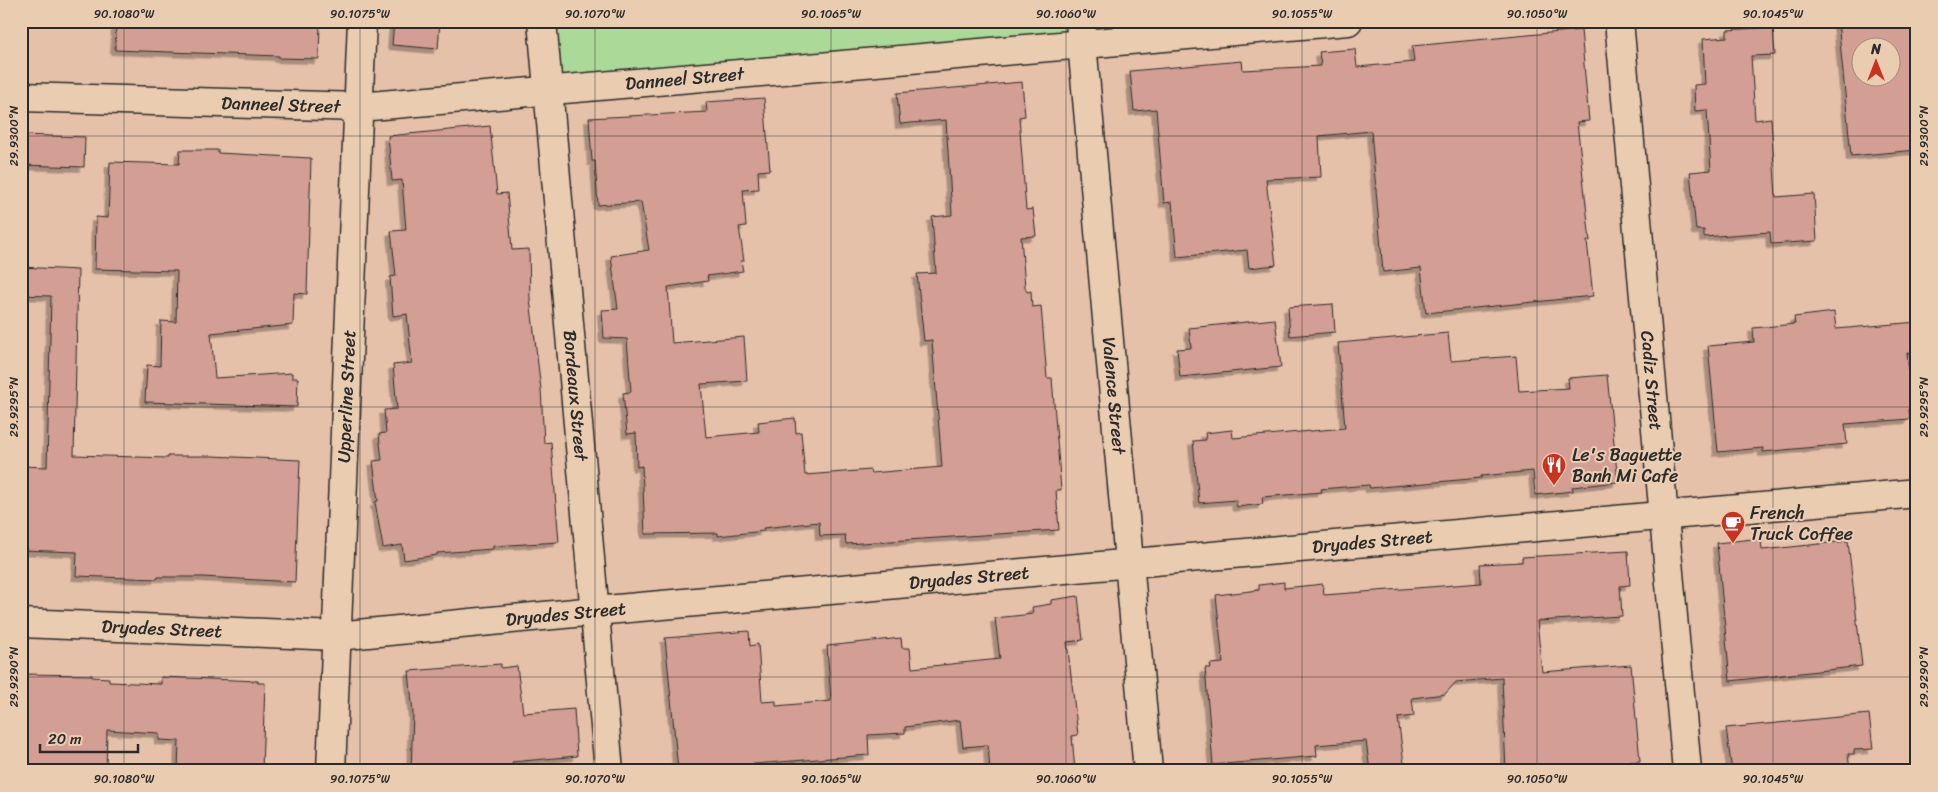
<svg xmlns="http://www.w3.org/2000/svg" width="1938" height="792" viewBox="0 0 1938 792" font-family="Sriracha,sans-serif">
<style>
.green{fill:#abd998;stroke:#6b8262}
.building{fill:#d39e93;stroke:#2b2b2b;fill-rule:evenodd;filter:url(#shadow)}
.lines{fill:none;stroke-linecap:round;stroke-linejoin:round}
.street-casing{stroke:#2b2b2b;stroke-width:31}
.street{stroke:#eacdb1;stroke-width:28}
.ticks{fill:none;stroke:#2b2b2b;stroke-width:1;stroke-opacity:0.45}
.labels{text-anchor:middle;stroke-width:4;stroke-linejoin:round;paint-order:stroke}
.street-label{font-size:18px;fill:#2b2b2b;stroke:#eacdb1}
.poi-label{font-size:18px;fill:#2b2b2b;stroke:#eacdb1;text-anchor:start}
.neatline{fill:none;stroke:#2b2b2b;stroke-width:2}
.ticks-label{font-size:12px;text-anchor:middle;fill:#2b2b2b}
</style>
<defs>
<filter id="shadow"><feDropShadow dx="-4.5" dy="4.5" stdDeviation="0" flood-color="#0004"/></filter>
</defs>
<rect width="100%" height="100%" fill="#e6c1aa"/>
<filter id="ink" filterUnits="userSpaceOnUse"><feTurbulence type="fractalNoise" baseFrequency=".02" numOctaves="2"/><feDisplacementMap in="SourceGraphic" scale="10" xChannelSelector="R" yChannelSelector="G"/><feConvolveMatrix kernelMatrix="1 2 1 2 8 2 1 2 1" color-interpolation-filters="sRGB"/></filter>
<g filter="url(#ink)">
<!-- green -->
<path class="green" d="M542,21h538l3,24 -534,45z"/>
<!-- building -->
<path class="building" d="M116,21h204l-1,38 -40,-1v-2l-164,-6z
M394,21h46l-2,28 -46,-4z
M1838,21h79v129l-66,6zM1860,48h30v30h-30z
M1773,27l2,28 -24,1 4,64 16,-2 5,79 38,-3 3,47 -46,3 -1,-12 -66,5v-7h-8l-6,-58 21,-2 -4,-60 -12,1 -1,-26 11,-1 -2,-45 24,-2v-7z
M1581,30l8,91 -12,1 13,119h-3l6,55 -167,17 -5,-45 -38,4 -12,-141 -52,5 2,41 -55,2 10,86 -27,3 -2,-18 -70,7 -5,-55 -8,1 -8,-94 -22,2 -4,-40 112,-10 1,9 78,-4 -2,-14 36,-3 2,18 57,-5 -2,-16z
M1022,82l3,34 -6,1 7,93 7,-1 3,27 -15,1 4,50 2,5 4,-1 1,16 9,-1 6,72h5l9,112h-5l3,40 -213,14 -1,-9 -25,1 -1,-14 -56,6 1,3 -46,5v-3l-73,1 -3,-68 -5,1 -1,-34 -9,1 -4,-41 8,-1 -4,-53 -23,-1 -2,-28 16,-1 -7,-53 38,-6 -8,-48 -43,3 -3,-44h-3l-3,-43 118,-6 -1,-10 58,-4 6,72 -12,1 1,18 -16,1 3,36 -7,1 5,34h-3l2,10 -36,5 1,5 -40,6 4,56 72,-6 3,44 -46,3 5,53 53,-5 -1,-10 37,-4 1,15 5,-1 4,43 65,-5 1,3 71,-6 -10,-127 -8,1 -7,-67 19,-1 -4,-56 20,-2 -6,-95 -46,4 -3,-31z
M490,126l7,68 10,-1 5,57 17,-1 1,50 11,90 3,54 7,-1 8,100 -66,4v3l-56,4v2l-33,5 -2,-15 -19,3 -8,-46 3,-1 -5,-40 9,-1 -3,-26 7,-1 -2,-23 13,-1 -4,-44 19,-2 -5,-49 -14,2 -3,-39 6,-1 -5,-45 15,-1 -4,-50 -10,1 -4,-45z
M21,135l64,2 -1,30 -63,-2z
M180,150h38v3l93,5 -4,136 -13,-1 -1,32 -82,8 4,45 77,-5v5h6l-1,29 -152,-5 2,-37 13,1 1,-45 15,1 1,-51 -82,-2 1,-52 12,1 2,-56 69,2z
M21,267l57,3 -4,185 94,3v-2h44l88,4 -5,122 -93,-5h-44l-1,2 -81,-3 1,-24 -56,-2v-84l26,1 4,-171 -30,-1z
M1333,304l2,28 -45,4 -2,-29z
M1834,312l2,17 81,-7v30l-10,1 6,56h-4l1,10 -65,5 2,20 -84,8v-4l-45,4 -10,-106 46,-4 -1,-14 42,-4 -1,-7z
M1275,319l6,48 -101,10 -3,-28 14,-1 -2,-20z
M1448,333l3,28 65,-5 3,35 50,-3 -1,-10 39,-3 11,107 -46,5 1,4 -38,4 -2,-24 -52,5v2l-111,10 -1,-3 -48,4 1,3 -60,5 1,7 -26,3 -1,-7 -37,3 -6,-62 13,-1 -1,-7 27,-3 1,8 112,-10 -7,-85z
M1761,538l1,12 86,-9 14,125 -132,15 -13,-138z
M1628,551l2,34 -10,1 2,30 -85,5 5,51 89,-7 9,96 -134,10 -4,-93 -46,4 -11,12 -33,4 2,18 -16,2 7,53h-35l-4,-30 -50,4 1,11 -104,9 -8,-97h6l-1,-4 13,-1 -7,-68 43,-5v-5l25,-3v6l39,-4 1,11 157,-12 -1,-19 42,-2v-5z
M1078,596l5,44 -16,2 11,93 -6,1 3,35h-85l-2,-26 -25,2 -3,-27 -55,7v6l-37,2 1,20 -191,15 -13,-132 84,-7 1,15 8,-2 4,58 14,-1v5l55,-5 -4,-55 74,-8 1,10h8l2,20 88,-9 -5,-41 38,-4 -1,-7 19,-3v-4z
M501,664v4l16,-2 6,47 51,-4 3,47 -65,6 1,9h-102l2,-57 -4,-43z
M23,674l69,1v2l17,1v4l52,2v-7l97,4v2h7l-3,88h-84l1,-30 -20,-1v-7l-52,-3 -1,41h-85z
M1869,714l4,35 -19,1v4h-6l2,17h-118l-6,-43z"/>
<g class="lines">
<defs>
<g id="street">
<path id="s1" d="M542,21l67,750"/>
<path id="s2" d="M1080,21l68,750"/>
<path id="s3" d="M1619,21l68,750"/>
<path id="s4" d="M21,97l338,10 989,-86"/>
<path id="s5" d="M21,623l316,13 258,-25 1322,-118"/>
<path id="s6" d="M331,771l31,-750"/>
</g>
</defs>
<!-- street casing -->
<use href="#street" class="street-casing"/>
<!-- street -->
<use href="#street" class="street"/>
</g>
</g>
<!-- ticks -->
<path class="ticks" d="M124,21v750M360,21v750M595,21v750M831,21v750M1066,21v750M1302,21v750M1537,21v750M1773,21v750M21,136h1896M21,407h1896M21,677h1896"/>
<!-- icons -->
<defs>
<symbol id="restaurant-pin" viewBox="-11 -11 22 30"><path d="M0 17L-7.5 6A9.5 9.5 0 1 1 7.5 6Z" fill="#c8321e" stroke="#eacdb1"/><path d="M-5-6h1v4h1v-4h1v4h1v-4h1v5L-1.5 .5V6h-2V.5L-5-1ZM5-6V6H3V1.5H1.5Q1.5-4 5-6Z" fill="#fff"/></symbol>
<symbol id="cafe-pin" viewBox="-11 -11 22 30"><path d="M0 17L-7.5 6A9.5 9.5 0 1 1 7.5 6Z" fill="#c8321e" stroke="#eacdb1"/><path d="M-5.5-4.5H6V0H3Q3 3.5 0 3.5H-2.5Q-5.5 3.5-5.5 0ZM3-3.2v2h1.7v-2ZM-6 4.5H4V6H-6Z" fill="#fff"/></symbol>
</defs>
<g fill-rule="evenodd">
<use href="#restaurant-pin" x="1540" y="451" width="28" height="38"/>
<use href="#cafe-pin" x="1719" y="509" width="28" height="38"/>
</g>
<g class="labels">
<!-- street labels -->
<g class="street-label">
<text dy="6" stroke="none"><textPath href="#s4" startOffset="665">Danneel Street</textPath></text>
<text dy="6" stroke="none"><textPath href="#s4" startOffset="260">Danneel Street</textPath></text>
<text dy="6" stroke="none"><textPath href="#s3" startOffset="361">Cadiz Street</textPath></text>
<text dy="6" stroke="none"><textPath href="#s6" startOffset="375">Upperline Street</textPath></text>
<text dy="6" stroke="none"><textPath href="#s1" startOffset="376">Bordeaux Street</textPath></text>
<text dy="6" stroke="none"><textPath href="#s2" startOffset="376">Valence Street</textPath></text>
<text dy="6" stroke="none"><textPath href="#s5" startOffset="1356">Dryades Street</textPath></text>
<text dy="6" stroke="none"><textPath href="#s5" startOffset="951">Dryades Street</textPath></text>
<text dy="6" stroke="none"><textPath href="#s5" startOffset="546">Dryades Street</textPath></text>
<text dy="6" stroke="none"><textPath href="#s5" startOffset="141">Dryades Street</textPath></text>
</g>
<!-- poi labels -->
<g class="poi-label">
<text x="1572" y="461">Le's Baguette<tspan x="1572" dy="21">Banh Mi Cafe</tspan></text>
<text x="1750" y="519">French<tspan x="1750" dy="21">Truck Coffee</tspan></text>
</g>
</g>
<!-- margin -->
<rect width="1938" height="792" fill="none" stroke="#eacdb1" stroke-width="55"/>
<!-- north arrow -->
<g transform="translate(1876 62)"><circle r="24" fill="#eacdb1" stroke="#9e8c7b"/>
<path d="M0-4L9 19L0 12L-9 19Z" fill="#c8321e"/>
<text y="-8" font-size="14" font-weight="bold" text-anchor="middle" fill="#2b2b2b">N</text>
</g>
<!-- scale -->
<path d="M40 744v8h98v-8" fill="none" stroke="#2b2b2b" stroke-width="2.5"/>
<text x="48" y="744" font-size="15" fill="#2b2b2b" stroke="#eacdb1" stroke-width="4" paint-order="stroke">20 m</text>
<rect x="28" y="28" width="1882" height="736" class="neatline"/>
<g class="ticks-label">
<text x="124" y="18">90.1080°W</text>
<text x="360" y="18">90.1075°W</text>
<text x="595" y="18">90.1070°W</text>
<text x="831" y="18">90.1065°W</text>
<text x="1066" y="18">90.1060°W</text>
<text x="1302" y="18">90.1055°W</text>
<text x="1537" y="18">90.1050°W</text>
<text x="1773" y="18">90.1045°W</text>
<text transform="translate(14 136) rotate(-90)" y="4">29.9300°N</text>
<text transform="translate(1924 136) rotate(-90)" y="4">29.9300°N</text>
<text transform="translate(14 407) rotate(-90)" y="4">29.9295°N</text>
<text transform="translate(1924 407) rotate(-90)" y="4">29.9295°N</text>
<text transform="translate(14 677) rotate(-90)" y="4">29.9290°N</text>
<text transform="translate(1924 677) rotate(-90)" y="4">29.9290°N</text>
<text x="124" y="783">90.1080°W</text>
<text x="360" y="783">90.1075°W</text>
<text x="595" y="783">90.1070°W</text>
<text x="831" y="783">90.1065°W</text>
<text x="1066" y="783">90.1060°W</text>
<text x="1302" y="783">90.1055°W</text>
<text x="1537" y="783">90.1050°W</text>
<text x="1773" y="783">90.1045°W</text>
</g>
</svg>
